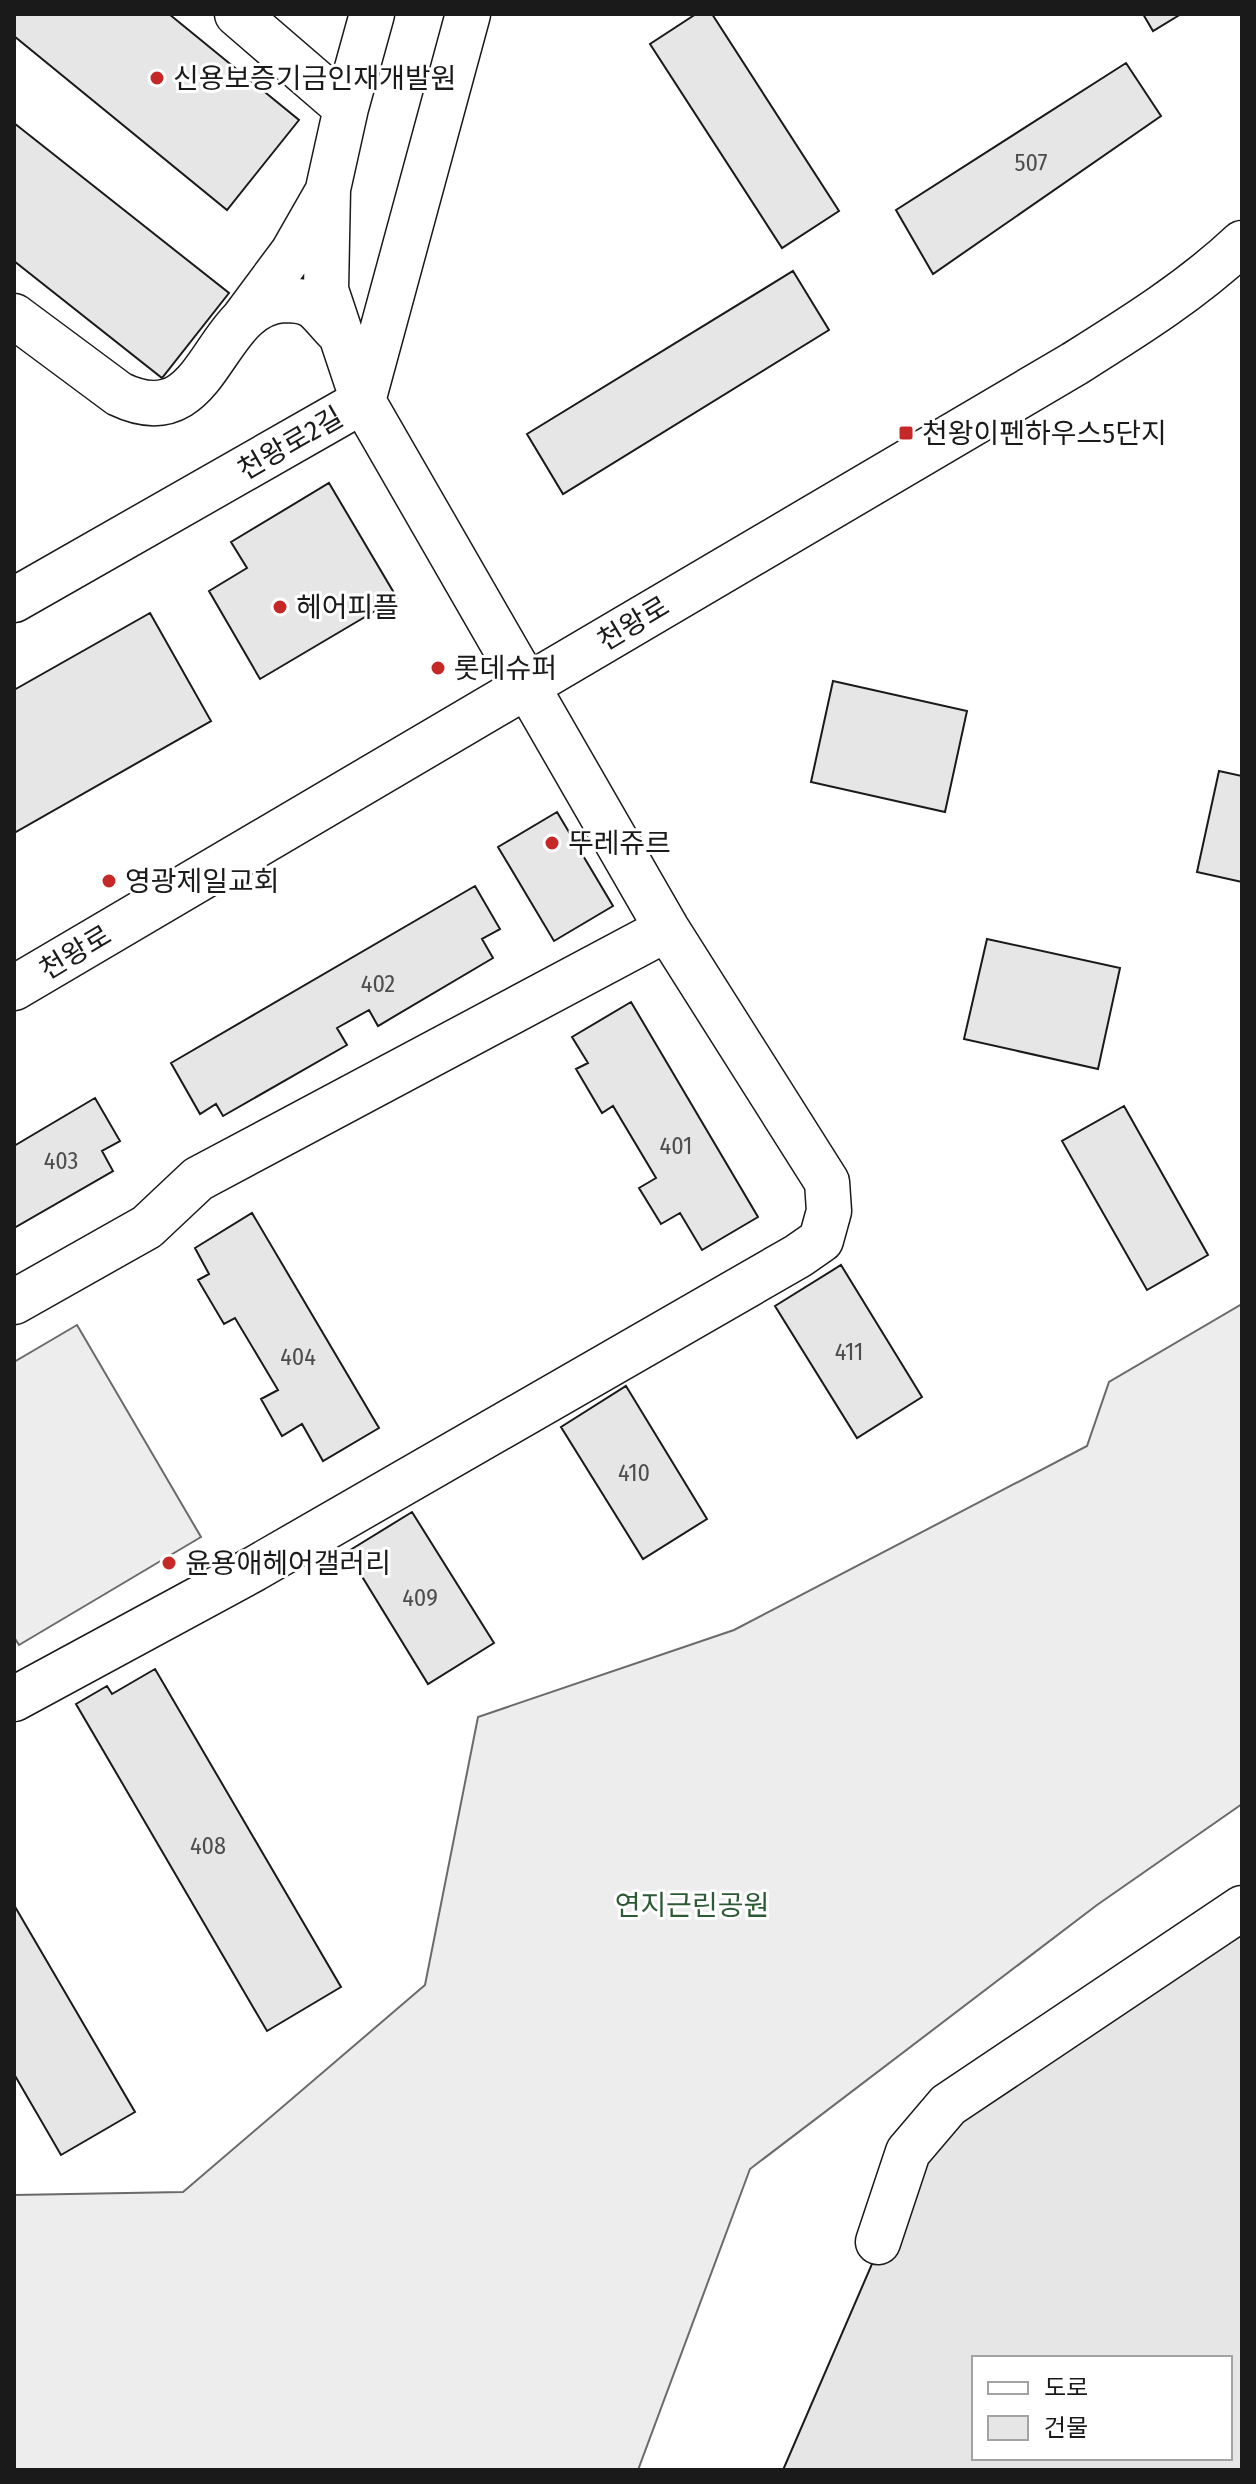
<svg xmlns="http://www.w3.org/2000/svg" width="1256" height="2484" viewBox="0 0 1256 2484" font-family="'Fira Sans Condensed','Noto Sans KR',sans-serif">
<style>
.built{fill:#ededed;stroke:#6a6a6a;stroke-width:2}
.building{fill:#e6e6e6;stroke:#1a1a1a;stroke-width:2;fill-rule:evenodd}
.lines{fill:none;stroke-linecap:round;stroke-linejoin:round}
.minor-casing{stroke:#1a1a1a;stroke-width:47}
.minor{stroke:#fff;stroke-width:44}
.poi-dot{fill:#c62828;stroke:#fff;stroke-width:3}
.labels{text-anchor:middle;stroke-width:6;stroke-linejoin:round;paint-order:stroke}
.number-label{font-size:24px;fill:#4d4d4d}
.poi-label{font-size:28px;fill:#1a1a1a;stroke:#fff;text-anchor:start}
.street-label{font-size:28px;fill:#1a1a1a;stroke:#fff}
.park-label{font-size:28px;fill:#2b5a34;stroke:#fff}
</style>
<rect width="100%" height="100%" fill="#fff"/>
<!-- built -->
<path class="built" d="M1242,1304v500l-145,101 -347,264 -112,301h-624v-275l169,-3 242,-207 53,-268 256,-87 353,-184 22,-64z
M77,1325l124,212 -182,108 -5,-8v-275z"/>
<!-- building -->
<path class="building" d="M14,14h155l130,106 -72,90 -213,-174z
M696,14h16l127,197 -57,37 -132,-204z
M1143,14h38l-28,17z
M1126,63l35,53 -228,158 -37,-64z
M14,123l215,170 -67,85 -148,-117z
M793,271l36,59 -266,164 -36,-60z
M329,483l68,115 -137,81 -51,-88 38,-23 -16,-26z
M150,613l61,108 -197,112v-143z
M833,681l134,30 -22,101 -134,-30z
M1219,771l23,5v106l-45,-10z
M557,812l56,94 -59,35 -56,-94z
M475,886l25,43 -18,10 11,19 -115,68 -9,-16 -32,18 10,17 -124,71 -7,-12 -16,10 -29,-51z
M987,939l133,29 -22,101 -134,-30z
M631,1002l127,215 -56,33 -22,-37 -19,11 -22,-36 17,-10 -43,-72 -11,7 -26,-44 12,-6 -16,-26z
M95,1098l25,43 -18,10 11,20 -99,57v-82z
M1124,1106l84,149 -61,35 -85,-149z
M252,1213l127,215 -56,33 -21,-37 -20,12 -21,-37 17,-9 -43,-72 -11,6 -26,-44 11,-6 -14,-26z
M841,1265l81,132 -65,41 -82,-132z
M626,1386l81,133 -64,40 -82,-132z
M412,1512l82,131 -66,41 -81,-132z
M155,1669l186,318 -74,44 -191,-327 31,-18 5,8z
M14,1905l121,207 -74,43 -47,-81z
M1242,1935v535h-459l149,-345zM974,2358h256v100h-256z"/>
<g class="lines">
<defs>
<path id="minor" d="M237,14l109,94 -18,81 -2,101 37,111
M346,108l26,-94
M14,316l105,78c94,45 90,-90 165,-94 10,0 22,1 30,7 9,7 17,19 26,27
M244,318l49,-66 32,-56
M363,401l105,-387
M14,600l349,-199 304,528 160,253 2,29 -8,29 -23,16 -544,313 -240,130
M14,988l1060,-624c59,-37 117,-73 168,-121
M14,1302l133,-75 51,-48 469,-250
M878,2242l30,-90 40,-47 294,-197"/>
</defs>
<!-- minor casing -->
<use href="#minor" class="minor-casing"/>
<!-- minor -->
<use href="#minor" class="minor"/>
</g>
<!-- markers -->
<g class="poi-dot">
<circle cx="157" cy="78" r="8"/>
<rect x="898" y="425" width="16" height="16" rx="4"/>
<circle cx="280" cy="607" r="8"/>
<circle cx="438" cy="668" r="8"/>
<circle cx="552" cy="843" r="8"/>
<circle cx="109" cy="881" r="8"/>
<circle cx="169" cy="1563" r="8"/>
</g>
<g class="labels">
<!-- number labels -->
<g class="number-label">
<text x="1031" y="171">507</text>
<text x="378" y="992">402</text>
<text x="676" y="1154">401</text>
<text x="61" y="1169">403</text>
<text x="849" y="1360">411</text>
<text x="298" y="1365">404</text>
<text x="634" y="1481">410</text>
<text x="420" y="1606">409</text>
<text x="208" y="1854">408</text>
</g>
<!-- poi labels -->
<g class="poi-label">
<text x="173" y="88">신용보증기금인재개발원</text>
<text x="922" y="443">천왕이펜하우스5단지</text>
<text x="296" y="617">헤어피플</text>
<text x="454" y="678">롯데슈퍼</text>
<text x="568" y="853">뚜레쥬르</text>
<text x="125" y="891">영광제일교회</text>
<text x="185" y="1573">윤용애헤어갤러리</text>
</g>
<!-- street labels -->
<g class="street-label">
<text transform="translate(290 443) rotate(-30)" y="10">천왕로2길</text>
<text transform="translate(633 623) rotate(-31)" y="10">천왕로</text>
<text transform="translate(75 952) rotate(-31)" y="10">천왕로</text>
</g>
<!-- park labels -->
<g class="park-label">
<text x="692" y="1915">연지근린공원</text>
</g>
</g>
<!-- border -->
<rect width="1256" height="2484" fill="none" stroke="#1a1a1a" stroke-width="32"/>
<!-- legend -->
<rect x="972" y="2356" width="260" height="104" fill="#ffffff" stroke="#a3a3a3" stroke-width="2"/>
<rect x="988" y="2382" width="40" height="12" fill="#ffffff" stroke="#a3a3a3" stroke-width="2"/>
<text x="1044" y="2396" font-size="24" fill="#1a1a1a">도로</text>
<rect x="988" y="2416" width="40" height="24" fill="#e6e6e6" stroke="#a3a3a3" stroke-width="2"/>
<text x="1044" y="2436" font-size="24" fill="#1a1a1a">건물</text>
</svg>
